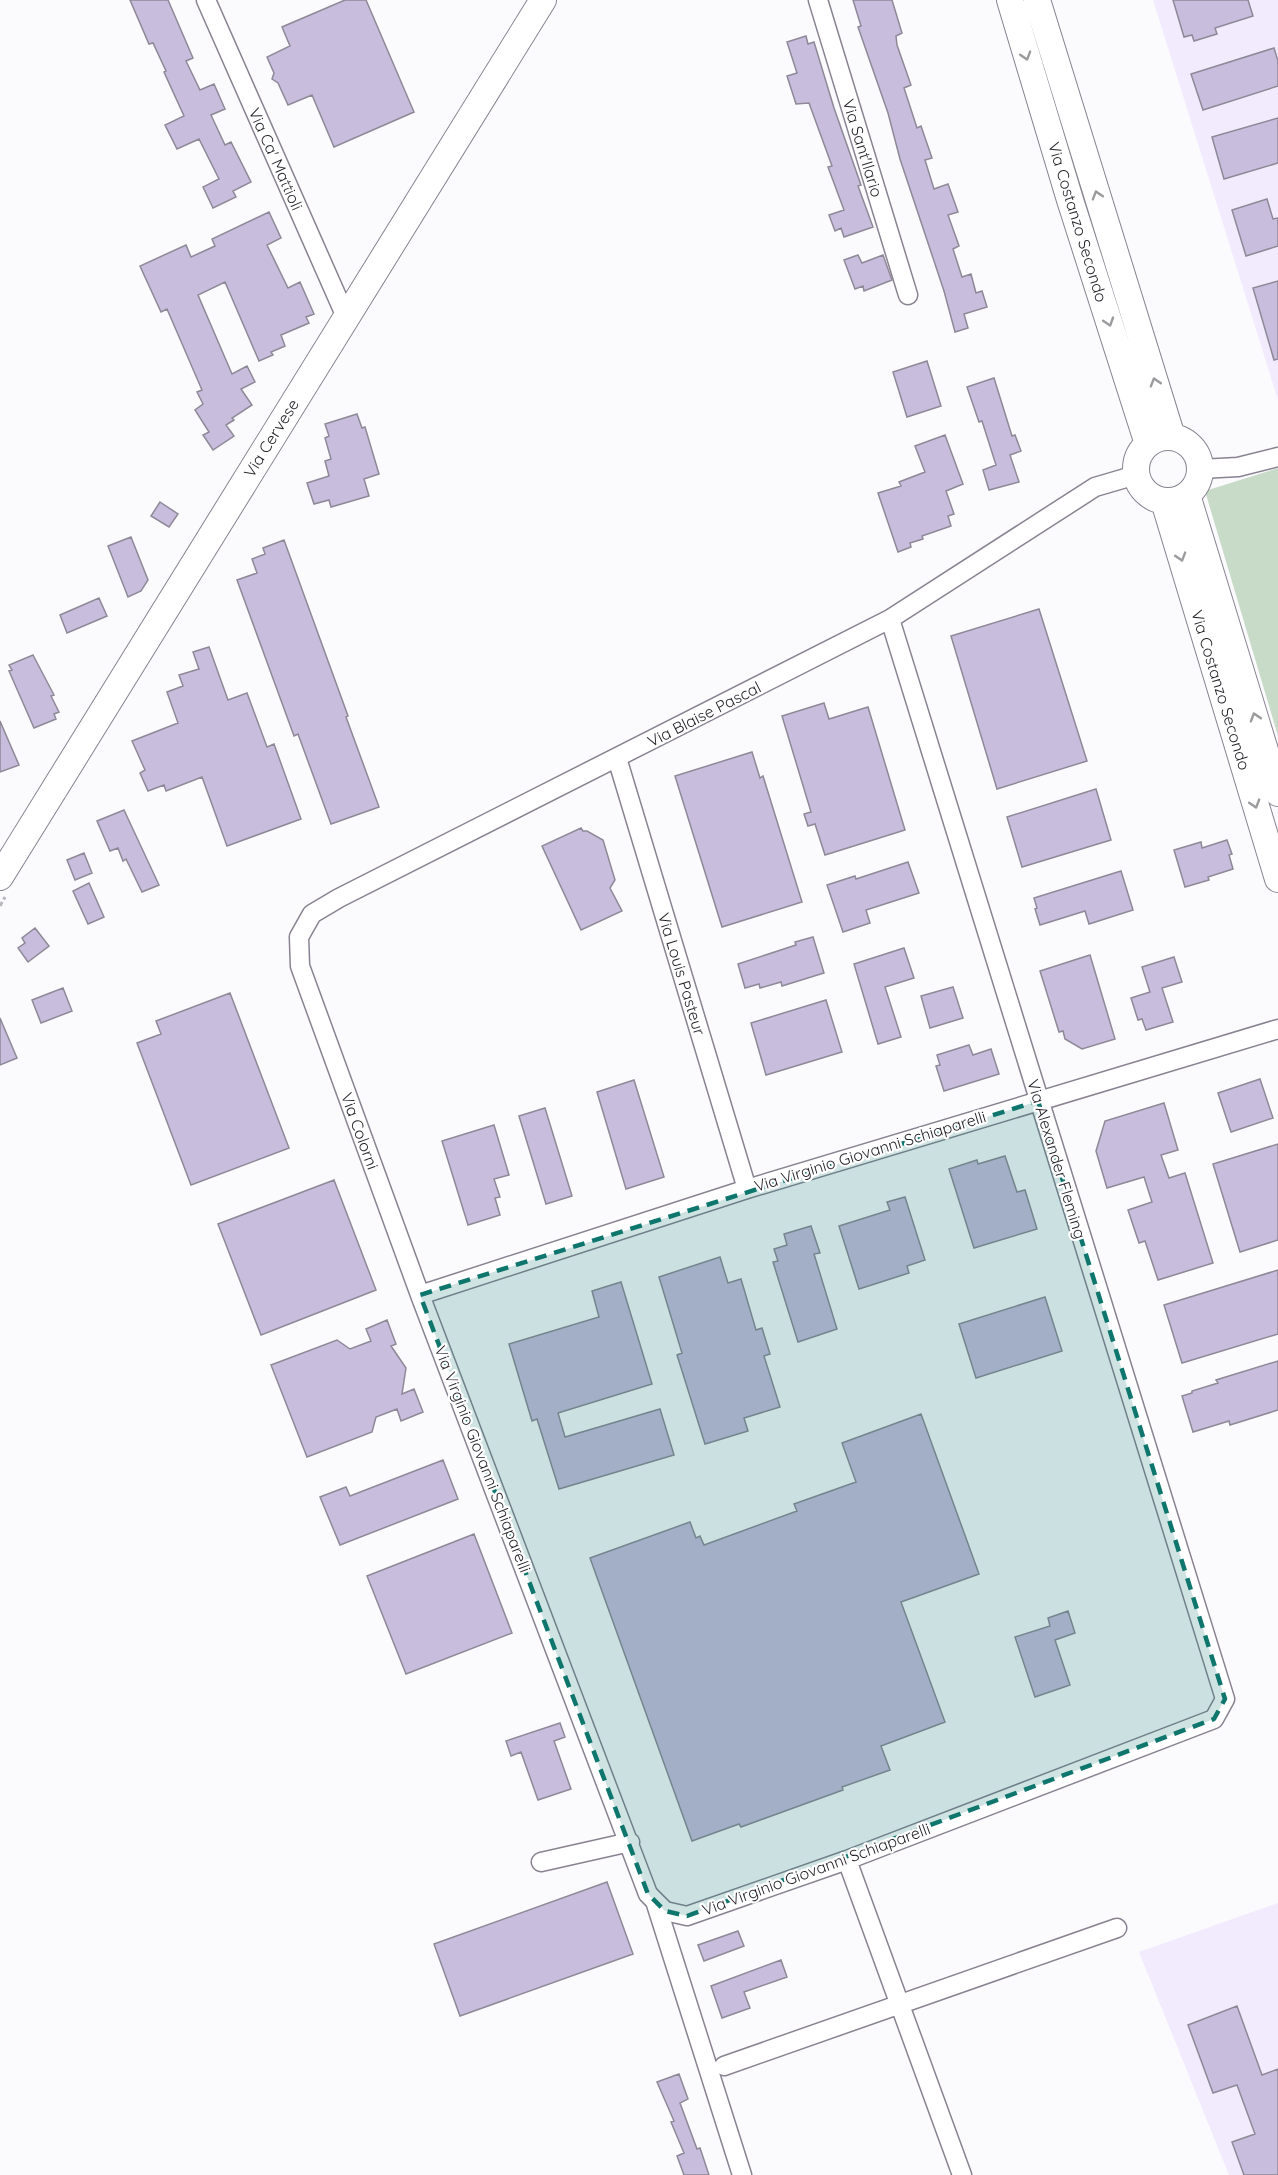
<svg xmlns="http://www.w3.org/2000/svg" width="1278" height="2175" viewBox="0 0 1278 2175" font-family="Quicksand,sans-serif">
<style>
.built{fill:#f2ebfd}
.green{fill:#c7dbc8}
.building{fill:#c9bddd;stroke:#8e8997;stroke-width:1.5}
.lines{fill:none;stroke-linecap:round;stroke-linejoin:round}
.street-casing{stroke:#898391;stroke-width:21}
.secondary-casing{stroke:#898391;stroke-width:28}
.path{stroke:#b9b8bc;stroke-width:3;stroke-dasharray:4.5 3;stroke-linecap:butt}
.street{stroke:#fff;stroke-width:18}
.secondary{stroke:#fff;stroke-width:26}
.oneway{stroke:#9b9a9d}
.marked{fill:#0f766e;fill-opacity:0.2;stroke:#0f766e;stroke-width:4.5;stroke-dasharray:12 8;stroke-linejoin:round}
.labels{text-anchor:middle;stroke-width:4.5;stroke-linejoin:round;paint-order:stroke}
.street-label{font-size:16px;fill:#211f25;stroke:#fff}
</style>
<rect width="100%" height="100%" fill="#fbfafd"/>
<!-- built -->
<path class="built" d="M1153,0h125v400z
M1278,1903v272h-49l-90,-223z"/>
<!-- green -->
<path class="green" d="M1278,468v268l-73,-245z"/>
<!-- building -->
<path class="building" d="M130,0h38l25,58 -7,3 14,29 14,-6 11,25 -14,6 14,30 6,-3 20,40 -18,9 3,6 -23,11 -10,-21 16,-8 -20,-40 -22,10 -12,-24 19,-9 -20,-44 2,-1 -13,-28 -4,1z
M345,0h21l48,112 -80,35 -22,-52 -24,10 -10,-22 -6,-4 2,-6 -7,-16 23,-11 -8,-19z
M853,0h39l10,33 -6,3 1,9 14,40 -7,3 13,40 4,-2 11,32 -7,2 9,29 14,-5 10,28 -10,3 11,31 -6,3 9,28 9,-3 5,19 6,-2 5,16 -23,7 4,14 -13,4 -11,-41 -44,-132 -12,-46 -30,-86 3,-1z
M1173,0h75l5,16 -38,12 2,6 -23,7 -2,-6 -8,2z
M806,36l2,8 6,-2 20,66 27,77 -3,1 15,41 -29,10 -3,-9 -6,3 -6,-16 15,-5 -16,-43 4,-1 -23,-63 -13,1 -9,-28 10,-3 -10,-31z
M1274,48l4,13v25l-75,24 -12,-36z
M1278,118v45l-54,16 -12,-42z
M1267,199l6,20 5,-1v28l-32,10 -14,-46z
M269,212l12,26 -14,7 21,43 12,-6 14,32 -8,3 3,6 -28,12 4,11 -14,6 2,3 -14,6 -34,-79 -27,13 34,79 15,-8 8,16 -14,7 11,16 -20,13 2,2 -8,5 8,11 -21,14 -10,-15 6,-3 -14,-22 8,-6 -6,-12 5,-2 -35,-81 -6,3 -21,-46 46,-21 5,12 24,-11 -3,-7z
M858,255l4,8 21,-8 9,25 -28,11 -1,-5 -8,3 -11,-29z
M1278,281v78l-4,1 -21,-72z
M927,361l14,45 -34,11 -14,-45z
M994,378l18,58 3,-1 6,16 -11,4 9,27 -30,8 -6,-20 13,-5 -14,-44 -3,1 -12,-35z
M357,414l5,14 3,-1 14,47 -15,5 5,17 -38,11 -2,-7 -15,4 -7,-21 22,-7 -4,-15 6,-2 -6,-21 4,-2 -4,-12z
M945,435l18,49 -17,7 8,23 -6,2 3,10 -29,10 1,3 -13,4 1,4 -13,5 -20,-59 23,-7 -2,-4 26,-10 -10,-26z
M160,502l18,12 -9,13 -18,-11z
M131,537l17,43 -7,11 -13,6 -20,-51z
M284,540l64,176 -2,1 33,90 -48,17 -33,-90 -4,2 -57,-156 20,-7 -5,-14 13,-5 -2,-6z
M99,598l8,18 -40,17 -7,-18z
M1039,609l48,152 -90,28 -46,-153z
M209,647l19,53 19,-7 20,54 7,-3 27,75 -74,27 -25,-69 -36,14 -2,-6 -16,6 -8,-18 5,-3 -13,-29 46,-18 -11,-31 16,-6 -4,-11 20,-6 -6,-17z
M33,655l21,40 -3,1 8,16 -5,2 2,5 -22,9 -25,-57 3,-1 -3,-5z
M824,703l5,16 39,-12 37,123 -80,25 -10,-31 -7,2 -4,-12 7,-2 -29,-96z
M0,721l19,44 -19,7z
M752,752l8,26 3,-2 39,126 -80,25 -47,-151z
M1096,789l15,51 -89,27 -15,-50z
M124,810l35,75 -17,7 -16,-33 -3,2 -5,-13 -8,3 -13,-30z
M581,828l2,3h4l16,9 12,40 -5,8 12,23 -41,19 -39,-84z
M1227,840l5,14 -3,1 4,14 -25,8 1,3 -24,7 -11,-37 27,-8 1,6z
M84,853l8,20 -17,7 -8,-20z
M908,862l11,31 -53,17 4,13 -27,9 -16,-47 28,-9 1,3z
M1121,871l12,39 -44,14 -4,-13 -45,14 -5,-16 2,-1 -3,-10z
M89,883l15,34 -16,7 -15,-33z
M35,928l14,18 -21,16 -10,-14 7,-5 -3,-5z
M813,937l11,36 -42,13 -1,-4 -21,6 -1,-4 -14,4 -7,-24 58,-19 -1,-3z
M904,948l10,30 -29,9 16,50 -23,7 -24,-80z
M1090,955l25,84 -33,10 -17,-10 -2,-8 -4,1 -19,-61z
M1174,957l8,25 -20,6 11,34 -27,8 -4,-11 -4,1 -7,-22 19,-6 -8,-25z
M953,987l10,31 -33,10 -9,-32z
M63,988l9,23 -31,12 -9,-23z
M230,993l59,155 -98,37 -54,-142 24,-9 -5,-13z
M826,1000l16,52 -76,23 -15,-52z
M0,1018l17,40 -17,7z
M969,1045l4,10 18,-6 8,25 -55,17 -8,-25 4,-1 -3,-10z
M1260,1079l13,39 -42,14 -13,-39z
M634,1080l30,97 -38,12 -29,-97z
M1164,1103l14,47 -17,5 8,23 16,-5 28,90 -55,17 -13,-39 -6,2 -11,-33 24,-8 -8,-25 -37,11 -11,-37 9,-30z
M545,1108l27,88 -26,8 -27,-88z
M494,1125l15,50 -15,4 6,18 -5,1 5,17 -32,10 -26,-84z
M1278,1144v96l-38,12 -27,-88z
M1005,1156l12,36 8,-2 12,39 -63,19 -25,-79 28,-9 1,4z
M334,1180l42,110 -115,45 -43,-111z
M905,1197l20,63 -18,6 2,7 -50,16 -20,-63 51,-16 -3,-8z
M811,1226l9,27 -6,1 23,75 -39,13 -25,-80 5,-1 -4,-12 13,-4 -3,-11z
M720,1257l8,26 13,-4 15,51 6,-2 8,26 -6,2 16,51 -36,11 4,13 -43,13 -28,-89 5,-2 -23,-76z
M1278,1270v64l-96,29 -18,-58z
M621,1282l31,102 -94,29 7,24 95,-28 14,46 -115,34 -22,-70 -5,2 -23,-77 90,-27 -7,-26z
M1045,1297l17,54 -86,27 -17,-54z
M387,1320l9,24 -5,2 15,22 -4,26 12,-5 9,23 -22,9 -4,-12 -21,8 -4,15 -65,25 -36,-92 66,-25 13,9 21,-8 -5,-12z
M1278,1361v49l-48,15 -1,-4 -36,11 -11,-36 10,-3v-2l26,-8 -2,-3z
M921,1414l58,160 -78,28 44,120 -64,24 9,24 -48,17 1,3 -102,37 -2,-3 -47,17 -102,-283 100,-36 6,16 4,-2 4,9 93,-34 -3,-7 62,-22 -14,-39z
M443,1460l15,39 -118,46 -20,-48 26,-10 4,9z
M474,1534l38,99 -106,41 -39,-98z
M1068,1611l7,22 -20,7 15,45 -35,12 -20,-60 35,-11 -2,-8z
M560,1723l5,14 -11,4 17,48 -33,11 -17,-48 -10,4 -5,-15z
M607,1882l26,72 -173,62 -26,-72z
M738,1931l6,15 -40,15 -6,-16z
M781,1960l6,17 -43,15 6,16 -28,10 -11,-32z
M1237,2006l25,69 16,-6v106h-34l-12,-33 23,-8 -18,-49 -24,8 -25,-68z
M679,2074l9,25 -8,4 17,46 3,-1 9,27h-25l-7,-19 7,-3 -13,-31 3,-1 -17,-39z"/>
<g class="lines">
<defs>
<path id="street" d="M206,0l140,317
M818,0l90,295
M1200,469l38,-2 40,-10
M890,619l335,1080 -11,20 -367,141 -160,56 -22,-5 -17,-17 -228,-599 327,-106 531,-160
M617,758l130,431
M420,1295l-120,-329 -1,-29 13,-23 27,-16 551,-279 205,-132 41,-12
M847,1860l115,315
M541,1862l89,-20
M655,1901l87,274
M724,2066l393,-138"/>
<path id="secondary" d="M1010,0l60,200 78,244
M1037,0l135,437
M1136 469a32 32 0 1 1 64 0a32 32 0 1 1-64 0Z
M1187,495l91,298
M1164,501l114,378
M0,877l543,-877"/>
</defs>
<!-- street casing -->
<use href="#street" class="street-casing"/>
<!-- secondary casing -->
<use href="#secondary" class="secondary-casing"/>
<!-- path -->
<path class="path" d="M0,906l5,-9"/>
<!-- street -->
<use href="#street" class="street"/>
<!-- secondary -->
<use href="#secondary" class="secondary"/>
</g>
<!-- one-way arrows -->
<defs><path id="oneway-chevron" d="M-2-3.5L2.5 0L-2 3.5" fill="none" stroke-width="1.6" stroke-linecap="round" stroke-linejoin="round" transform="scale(1.5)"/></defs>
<g class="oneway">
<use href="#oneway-chevron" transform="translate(1026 56) rotate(73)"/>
<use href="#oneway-chevron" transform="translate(1097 195) rotate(-107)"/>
<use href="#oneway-chevron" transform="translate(1109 322) rotate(72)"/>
<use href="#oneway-chevron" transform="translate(1155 382) rotate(-107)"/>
<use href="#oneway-chevron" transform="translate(1181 557) rotate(73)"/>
<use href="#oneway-chevron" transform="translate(1255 717) rotate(-107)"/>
<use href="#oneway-chevron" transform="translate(1255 804) rotate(73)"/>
</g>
<!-- marked area -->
<path class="marked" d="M1038,1101l187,598 -11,20 -527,197 -22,-5 -17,-17 -228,-599z"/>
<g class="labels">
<!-- street labels -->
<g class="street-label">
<text transform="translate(863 148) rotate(73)" y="6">Via Sant'Ilario</text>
<text transform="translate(276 159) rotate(66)" y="6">Via Ca' Mattioli</text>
<text transform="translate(1078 222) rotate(73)" y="6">Via Costanzo Secondo</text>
<text transform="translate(271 438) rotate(-58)" y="6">Via Cervese</text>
<text transform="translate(1221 690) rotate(73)" y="6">Via Costanzo Secondo</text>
<text transform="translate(704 714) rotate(-27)" y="6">Via Blaise Pascal</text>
<text transform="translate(682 974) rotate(73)" y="6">Via Louis Pasteur</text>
<text transform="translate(360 1131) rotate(70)" y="6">Via Colorni</text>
<text transform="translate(870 1151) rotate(-17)" y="6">Via Virginio Giovanni Schiaparelli</text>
<text transform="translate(1057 1159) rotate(73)" y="6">Via Alexander Fleming</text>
<text transform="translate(483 1459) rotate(69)" y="6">Via Virginio Giovanni Schiaparelli</text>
<text transform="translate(816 1869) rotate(-20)" y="6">Via Virginio Giovanni Schiaparelli</text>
</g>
</g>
</svg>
